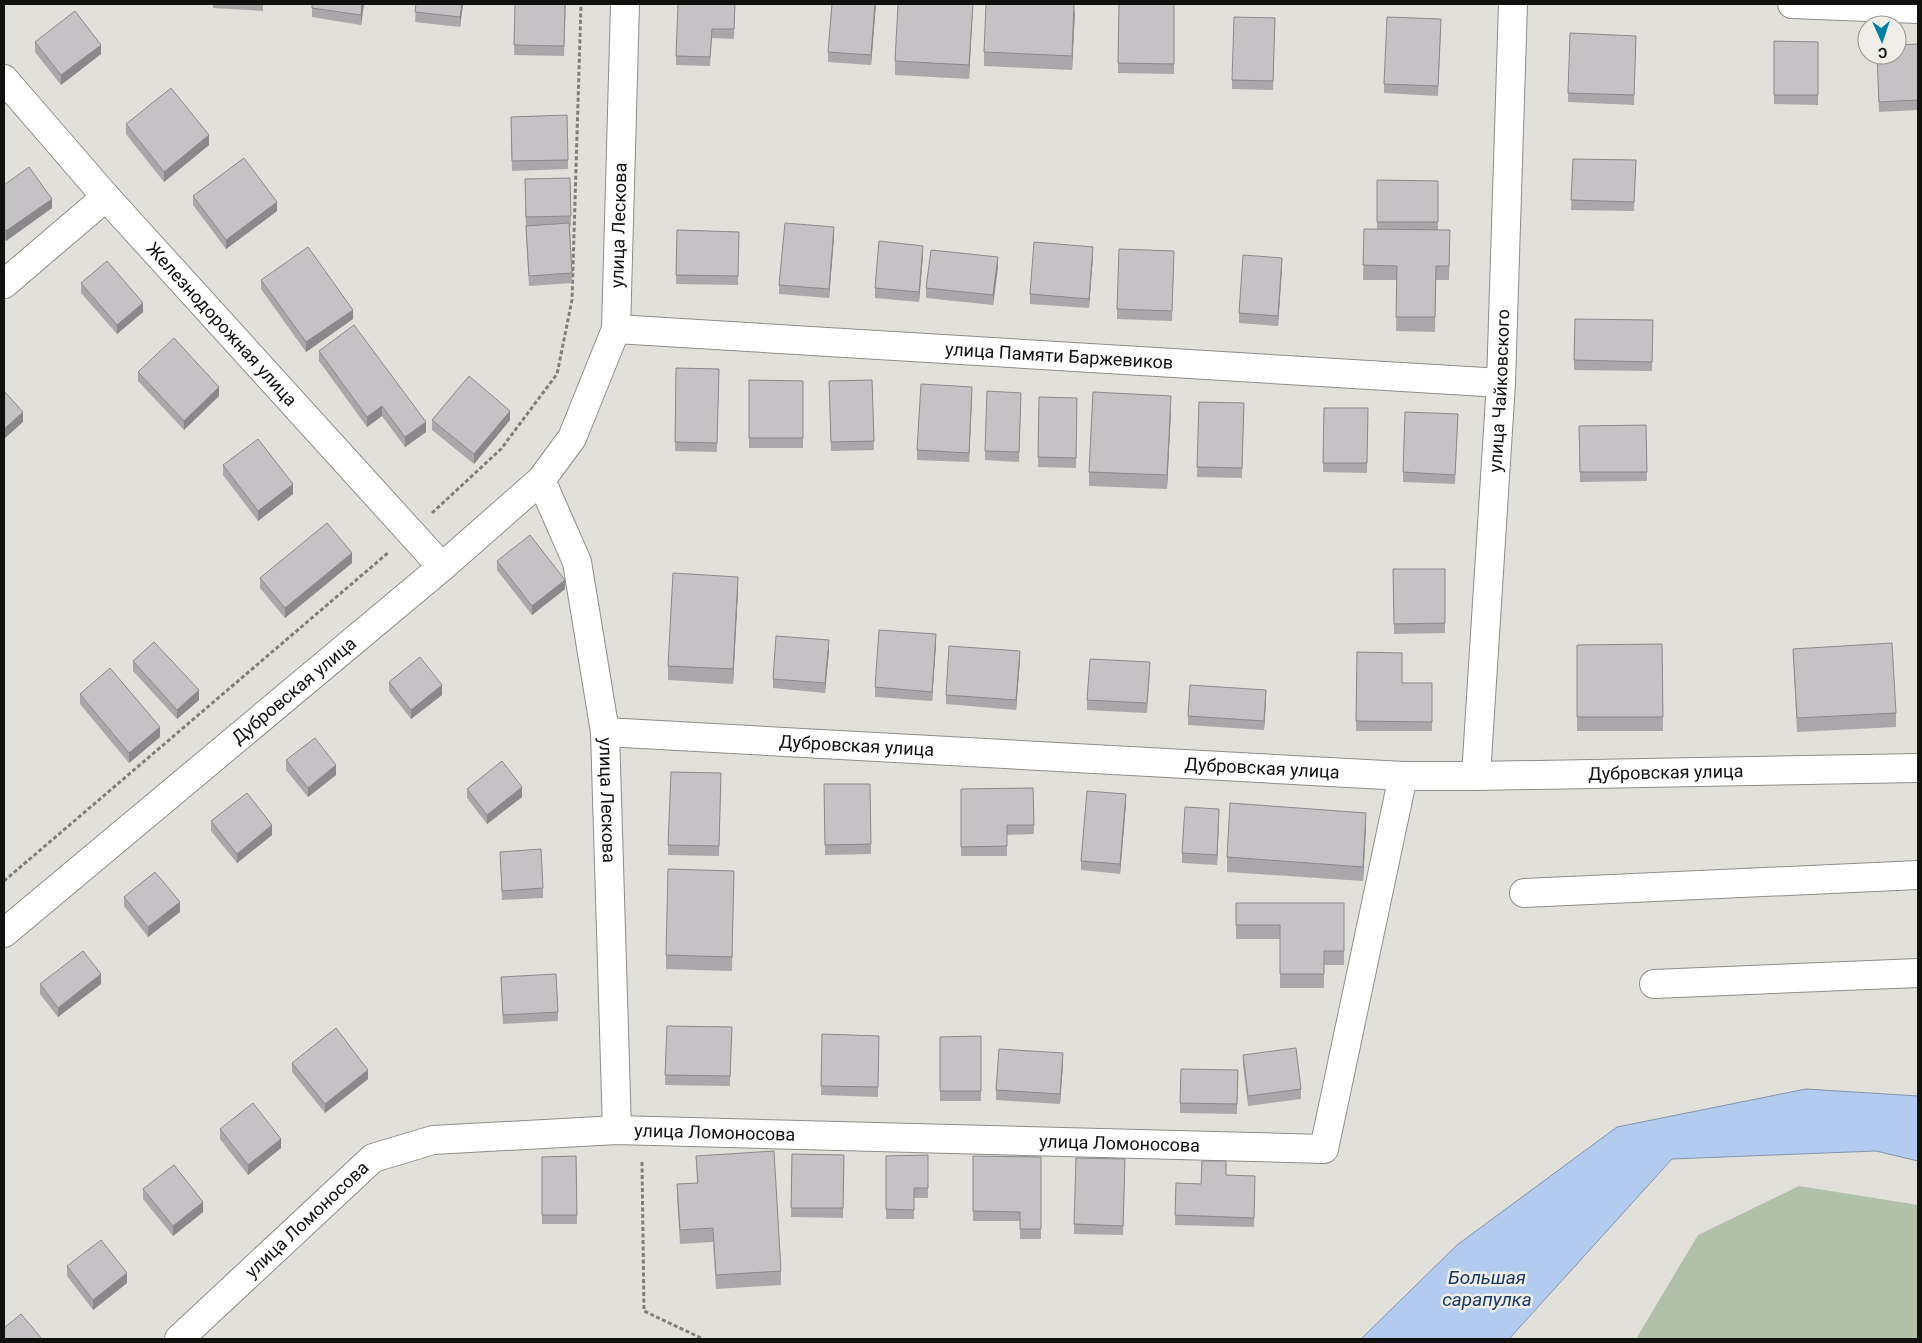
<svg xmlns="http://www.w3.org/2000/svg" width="1922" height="1343" viewBox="0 0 1922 1343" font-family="Roboto,sans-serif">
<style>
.green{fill:#b1c0a8}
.water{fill:#b3cbee;stroke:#8293ab}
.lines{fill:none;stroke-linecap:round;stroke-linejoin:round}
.minor-casing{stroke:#8e8d88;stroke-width:30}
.path{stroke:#7f7e7a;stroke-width:3;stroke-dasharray:4 2.5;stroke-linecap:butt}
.minor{stroke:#fff;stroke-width:28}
.wall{fill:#a9a7aa}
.shaded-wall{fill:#8a888b}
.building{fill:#c5c2c6;stroke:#8a888b}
.labels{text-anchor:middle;stroke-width:5;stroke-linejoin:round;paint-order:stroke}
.street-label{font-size:18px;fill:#10100e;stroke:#efeee9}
.water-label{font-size:19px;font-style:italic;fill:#193764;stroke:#efeee9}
</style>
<rect width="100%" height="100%" fill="#e2e0db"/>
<!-- green -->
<path class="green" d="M1799,1186l119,19v134h-282l62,-104z"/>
<!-- water -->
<path class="water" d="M1806,1089l112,7v65l-42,-10 -204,8 -163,180h-148l96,-94 160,-118z"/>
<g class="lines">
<defs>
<g id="minor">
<path d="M1792,4l126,5"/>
<path id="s1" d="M4,79l102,118 336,370"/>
<path d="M4,284l102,-87"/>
<path id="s2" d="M616,329l885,54"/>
<path id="s3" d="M541,480l36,82 28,170 12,398"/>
<path id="s4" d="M605,732l798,44h73l442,-8"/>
<path id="s5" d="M1476,776l25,-393 12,-379"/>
<path d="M1524,893l394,-18"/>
<path id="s6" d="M4,933l438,-366 99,-87 31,-42 44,-109 9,-325"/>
<path d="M1654,984l264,-11"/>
<path id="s7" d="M179,1339l194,-181 60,-18 184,-10 707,19 79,-373"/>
</g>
</defs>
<!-- minor casing -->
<use href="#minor" class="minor-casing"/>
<!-- path -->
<path class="path" d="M432,513l69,-64 56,-75 15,-74 9,-296
M4,881l385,-329
M642,1162l2,149 59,28"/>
<!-- minor -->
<use href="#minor" class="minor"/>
</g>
<!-- wall -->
<path class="wall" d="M213,4h50v7l-50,-3z
M312,4h52l-3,21 -49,-8z
M416,4h47l-3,23 -45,-5z
M515,4h51l-2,52 -50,-1z
M735,4l-1,35 -22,-1 -2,28 -34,-1v-9z
M832,4h44l-5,61 -43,-3v-10z
M973,4l-4,75 -74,-4v-14z
M1119,4h55v70l-56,-1z
M1075,11l-3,59 -88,-4v-14z
M1275,18l-2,72 -41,-1v-9z
M1441,29l-3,67 -54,-3v-9z
M1636,36l-2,69 -66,-3v-9z
M1774,41l44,1v63l-44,-1z
M35,42l66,12 -40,31 -26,-33z
M1918,44v66l-39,2 -2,-57z
M511,117l57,43v9l-56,2z
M126,124l83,21 -45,37 -38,-48z
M1573,159l63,1 -2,51 -63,-1z
M525,179l46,37v10h-1l2,57 -43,3 -3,-51z
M1377,180l61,1v49l12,14 -1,36h-13l-1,52 -39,-1 1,-51h-34l1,-51h13z
M4,185l48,23 -46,33 -2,-3z
M193,196l84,15 -51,38 -33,-44z
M677,230l62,2 -1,53 -62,-1z
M834,237l-5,61 -50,-4v-9z
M923,255l-4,47 -44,-4v-10z
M1093,256l-4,52 -59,-4v-10z
M1174,260l-2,61 -55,-2v-10z
M998,267l-5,38 -67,-7v-10z
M1282,267l-4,59 -39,-3v-10z
M261,280l92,39 -47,33 -45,-63z
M81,283l62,29 -26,22 -36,-41z
M1653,320l-1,51 -78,-1v-10z
M319,351l107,81 -21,15 -23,-31 -15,11 -48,-66z
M676,368l43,1 -2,83 -42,-1z
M138,372l81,24 -35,34 -46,-49z
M749,380l54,1v67h-54z
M872,380l2,70 -43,1 -2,-70z
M972,397l-3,65 -52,-2v-10z
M1039,397l38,1 -1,70 -38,-1z
M1021,402l-2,60 -34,-2v-9z
M1199,402l45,1 -2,75 -45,-1z
M1324,408h44l-1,65 -44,-1z
M1171,410l-4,79 -78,-3v-14z
M1458,414l-3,70 -52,-2v-10z
M432,420h78l-36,44 -42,-34z
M1646,425l1,56 -67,1 -1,-56z
M223,465l70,29 -35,27 -35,-46z
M497,561l68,28 -33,26 -35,-45z
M352,563l-67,55 -25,-30v-10z
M1393,569h52v64l-51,1z
M738,591l-5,93 -65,-4v-14z
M936,644l-4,57 -57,-4v-10z
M1662,644l1,87h-86v-86z
M1793,649l103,64v14l-99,5z
M829,650l-4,43 -52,-5v-9z
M1357,652l45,31h30v48h-76z
M1020,660l-4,50 -70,-6v-9z
M133,661l66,39 -22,19 -44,-48z
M1150,672l-3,41 -60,-3v-10z
M389,682l53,13 -31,24 -22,-28z
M80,694l80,43 -31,26 -49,-59z
M1266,700l-2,30 -76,-5v-9z
M286,760l50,15 -28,22 -22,-27z
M721,773l-2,83 -51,-1v-10z
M824,784l47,60v10l-46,1z
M1033,788l1,46 -27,1v21h-46v-67z
M467,789l55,8 -35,27 -20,-26z
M1126,804l-6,70 -39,-4v-9z
M1219,819l-2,46 -35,-2v-10z
M211,821l61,14 -35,28 -26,-32z
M1366,827l-3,54 -136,-9v-15z
M500,852l43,36v10l-41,2z
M734,871l-2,100 -66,-2v-14z
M124,897l56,15 -32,25 -24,-31z
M1236,903h108v62h-20v23h-44v-49h-44z
M501,977l57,35v9l-55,3z
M40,984h61l-43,33 -18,-23z
M667,1026l65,1 -2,59 -65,-1z
M822,1034l57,2 -1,61 -57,-2z
M981,1036v65h-41v-64z
M1243,1055l58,34v10l-53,7 -5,-41z
M292,1063l76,16 -43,34 -33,-41z
M1063,1063l-3,41 -64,-4v-10z
M1238,1070l-1,44 -57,-1v-10z
M220,1129l61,19 -33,27 -28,-36z
M792,1154l52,1 -1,63 -52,-1z
M928,1155v43h-14v21h-28v-63z
M576,1156l1,68h-35v-67z
M696,1156l85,115v14l-65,4 -3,-47 -33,2 -3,-46v-14l20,-1z
M973,1156l68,1v82h-21v-18h-47z
M1125,1169l-2,66 -49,-1v-10z
M1226,1175l29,10 -1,42 -79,-2 1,-42 25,1z
M143,1189l60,23 -30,24 -30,-37z
M67,1266l60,17 -34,27 -26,-34z"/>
<!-- shaded-wall -->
<path class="shaded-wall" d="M362,4h2l-3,21v-10z
M462,4h1l-3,23v-10z
M875,4h1l-5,61v-10z
M973,4l-4,75v-14z
M1075,4v7l-3,59v-14z
M101,45v9l-40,31v-10z
M209,135v10l-45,37v-10z
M52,199v9l-46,33v-10z
M277,202v9l-51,38v-9z
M834,227v10l-5,61v-9z
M923,246v9l-4,47v-10z
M1093,247v9l-4,52v-9z
M998,257v10l-5,38v-10z
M1282,258v9l-4,59v-10z
M143,303v9l-26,22v-9z
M353,310v9l-47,33v-10z
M219,387v9l-35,34v-9z
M972,387v10l-3,65v-9z
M1171,396v14l-4,79v-14z
M382,406v10l-15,11v-10z
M510,411v9l-36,44v-10z
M23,412v10l-19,17v-10z
M426,422v10l-21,15v-10z
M293,484v10l-35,27v-10z
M352,553v10l-67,55v-10z
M738,577v14l-5,93v-15z
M565,580v9l-33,26v-9z
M936,634v10l-4,57v-9z
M829,640v10l-4,43v-10z
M1020,651v9l-4,50v-10z
M442,685v10l-31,24v-9z
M199,690v10l-22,19v-9z
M1266,690v10l-2,30v-9z
M160,727v10l-31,26v-10z
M336,765v10l-28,22v-9z
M522,787v10l-35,27v-9z
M1126,794v10l-6,70v-10z
M1219,809v10l-2,46v-10z
M1366,813v14l-3,54v-14z
M272,825v10l-35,28v-9z
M180,902v10l-32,25v-10z
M101,974v10l-43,33v-9z
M1063,1053v10l-3,41v-10z
M368,1070v9l-43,34v-9z
M281,1139v9l-33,27v-10z
M203,1202v10l-30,24v-10z
M127,1273v10l-34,27v-10z"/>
<!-- building -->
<path class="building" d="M312,4h50l-1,11 -49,-7z
M416,4h46l-2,13 -45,-5z
M515,4h50l-1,42 -50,-1z
M678,4h57l-1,25h-22l-2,28 -34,-1z
M832,4h43l-4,51 -43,-3z
M898,4h75l-4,61 -74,-4z
M986,4h88l-2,52 -88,-4z
M1119,4h55v60l-56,-1z
M75,11l26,34 -40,30 -26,-33z
M1234,17l41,1 -2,63 -41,-1z
M1387,17l54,2 -3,67 -54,-2z
M1570,33l66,3 -2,59 -66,-2z
M1774,41l44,1v53h-44z
M1918,44v56l-39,2 -2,-47h20v-10z
M171,88l38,47 -45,37 -38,-48z
M567,115l1,45 -56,1 -1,-44z
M244,158l33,44 -51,38 -33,-44z
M1573,159l63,1 -2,42 -63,-2z
M29,167l23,32 -46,32 -2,-3v-43z
M570,178l1,38 -45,1 -1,-38z
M1377,180l61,1v41h-61z
M569,223l3,50 -43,3 -3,-50z
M785,223l49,4 -5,62 -50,-4z
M1364,229l86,1 -1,36h-13l-1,51h-39l1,-51 -34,-1z
M677,230l62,2 -1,44 -62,-1z
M879,241l44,5 -4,46 -44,-4z
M1034,242l59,5 -4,52 -59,-5z
M308,247l45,63 -47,32 -45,-62z
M1119,249l55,2 -2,60 -55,-2z
M931,250l67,7 -5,38 -67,-7z
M1243,255l39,3 -4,58 -39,-3z
M107,261l36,42 -26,22 -36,-42z
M1575,319l78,1 -1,42 -78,-2z
M354,325l72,97 -21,15 -23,-31 -15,11 -48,-66z
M174,338l45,49 -35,34 -46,-49z
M676,368l43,1 -2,74 -42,-1z
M469,376l41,35 -36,43 -42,-34z
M749,380l54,1v57h-54z
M872,380l2,61 -43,1 -2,-61z
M921,384l51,3 -3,66 -52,-3z
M4,391l19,21 -19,17z
M987,391l34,2 -2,59 -34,-1z
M1093,392l78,4 -4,79 -78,-3z
M1039,397l38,1 -1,60 -38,-1z
M1199,402l45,1 -2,65 -45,-1z
M1324,408h44l-1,55h-44z
M1405,412l53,2 -3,61 -52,-3z
M1646,425l1,47h-67l-1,-46z
M258,439l35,45 -35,27 -35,-46z
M327,523l25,30 -67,55 -25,-30z
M530,535l35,45 -33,26 -35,-45z
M1393,569h52v54l-51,1z
M673,573l65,4 -5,92 -65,-3z
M879,630l57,4 -4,58 -57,-5z
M776,636l53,4 -4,43 -52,-4z
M154,642l45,48 -22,20 -44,-49z
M1892,643l4,70 -99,5 -4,-69z
M1662,644l1,73h-86v-72z
M949,646l71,5 -4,49 -70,-5z
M1357,652l45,1v30h30v39l-76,-1z
M420,657l22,28 -31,25 -22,-28z
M1090,659l60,3 -3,41 -60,-3z
M110,668l50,59 -31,26 -49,-59z
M1190,685l76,5 -2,31 -76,-5z
M315,738l21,27 -28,23 -22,-28z
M502,761l20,26 -35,28 -20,-26z
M671,772l50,1 -2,73 -51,-1z
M824,784h46l1,60 -46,1z
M1033,788l1,37h-27v21l-46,1v-58z
M1087,791l39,3 -6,70 -39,-3z
M247,793l25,32 -35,29 -26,-33z
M1230,803l136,10 -3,54 -136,-10z
M1185,807l34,2 -2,46 -35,-2z
M541,849l2,39 -41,3 -2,-39z
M668,869l66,2 -2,86 -66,-2z
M155,872l25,30 -32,25 -24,-30z
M1236,903h108v48h-20v23h-44v-49h-44z
M83,951l18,23 -43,34 -18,-24z
M556,974l2,38 -55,3 -2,-38z
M667,1026l65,1 -2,49 -65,-1z
M336,1028l32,42 -43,34 -33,-41z
M822,1034l57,2 -1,51 -57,-1z
M981,1036v55h-41v-54z
M1296,1048l5,41 -53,7 -5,-41z
M999,1049l64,4 -3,41 -64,-4z
M1181,1069l57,1 -1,34 -57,-1z
M253,1103l28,36 -33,26 -28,-36z
M774,1151l7,120 -65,4 -3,-47 -33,2 -3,-46 21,-1 -2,-27z
M792,1154l52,1 -1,53h-52z
M928,1155v33h-14v22l-28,-1v-53z
M576,1156l1,59h-35v-58z
M973,1156l68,1v72h-21v-17l-47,-1z
M1076,1158l49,1 -2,67 -49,-2z
M1202,1161h24v14l29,1 -1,42 -79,-3 1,-32 25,1z
M174,1165l29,37 -30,24 -30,-37z
M101,1240l26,33 -34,27 -26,-34z
M21,1314l21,25h-38v-11z"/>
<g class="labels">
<!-- street labels -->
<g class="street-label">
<text dy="6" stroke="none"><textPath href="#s6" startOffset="976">улица Лескова</textPath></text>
<text dy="6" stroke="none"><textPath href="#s1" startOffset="328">Железнодорожная улица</textPath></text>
<text dy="6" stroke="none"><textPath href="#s2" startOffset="444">улица Памяти Баржевиков</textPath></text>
<text dy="6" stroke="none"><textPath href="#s5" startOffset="386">улица Чайковского</textPath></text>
<text dy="6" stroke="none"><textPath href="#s6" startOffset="378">Дубровская улица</textPath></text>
<text dy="6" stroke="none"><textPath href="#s4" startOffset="252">Дубровская улица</textPath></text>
<text dy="6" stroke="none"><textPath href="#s4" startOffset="658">Дубровская улица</textPath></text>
<text dy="6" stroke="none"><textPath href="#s4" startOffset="1062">Дубровская улица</textPath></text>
<text dy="6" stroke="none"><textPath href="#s3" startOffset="330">улица Лескова</textPath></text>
<text dy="6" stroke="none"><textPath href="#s7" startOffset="610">улица Ломоносова</textPath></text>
<text dy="6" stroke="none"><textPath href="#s7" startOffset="1015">улица Ломоносова</textPath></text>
<text dy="6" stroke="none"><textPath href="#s7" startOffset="175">улица Ломоносова</textPath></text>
</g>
<!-- water labels -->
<g class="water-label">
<text x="1487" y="1284">Большая<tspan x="1487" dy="22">сарапулка</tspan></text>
</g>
</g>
<!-- border -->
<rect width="1922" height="1343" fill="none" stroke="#10100e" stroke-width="10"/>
<!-- north arrow -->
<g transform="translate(1882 40) rotate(177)"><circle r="24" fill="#efeee9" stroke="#969591"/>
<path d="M0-4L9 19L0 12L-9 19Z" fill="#0180a5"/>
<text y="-8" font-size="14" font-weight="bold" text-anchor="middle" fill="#10100e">С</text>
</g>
</svg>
